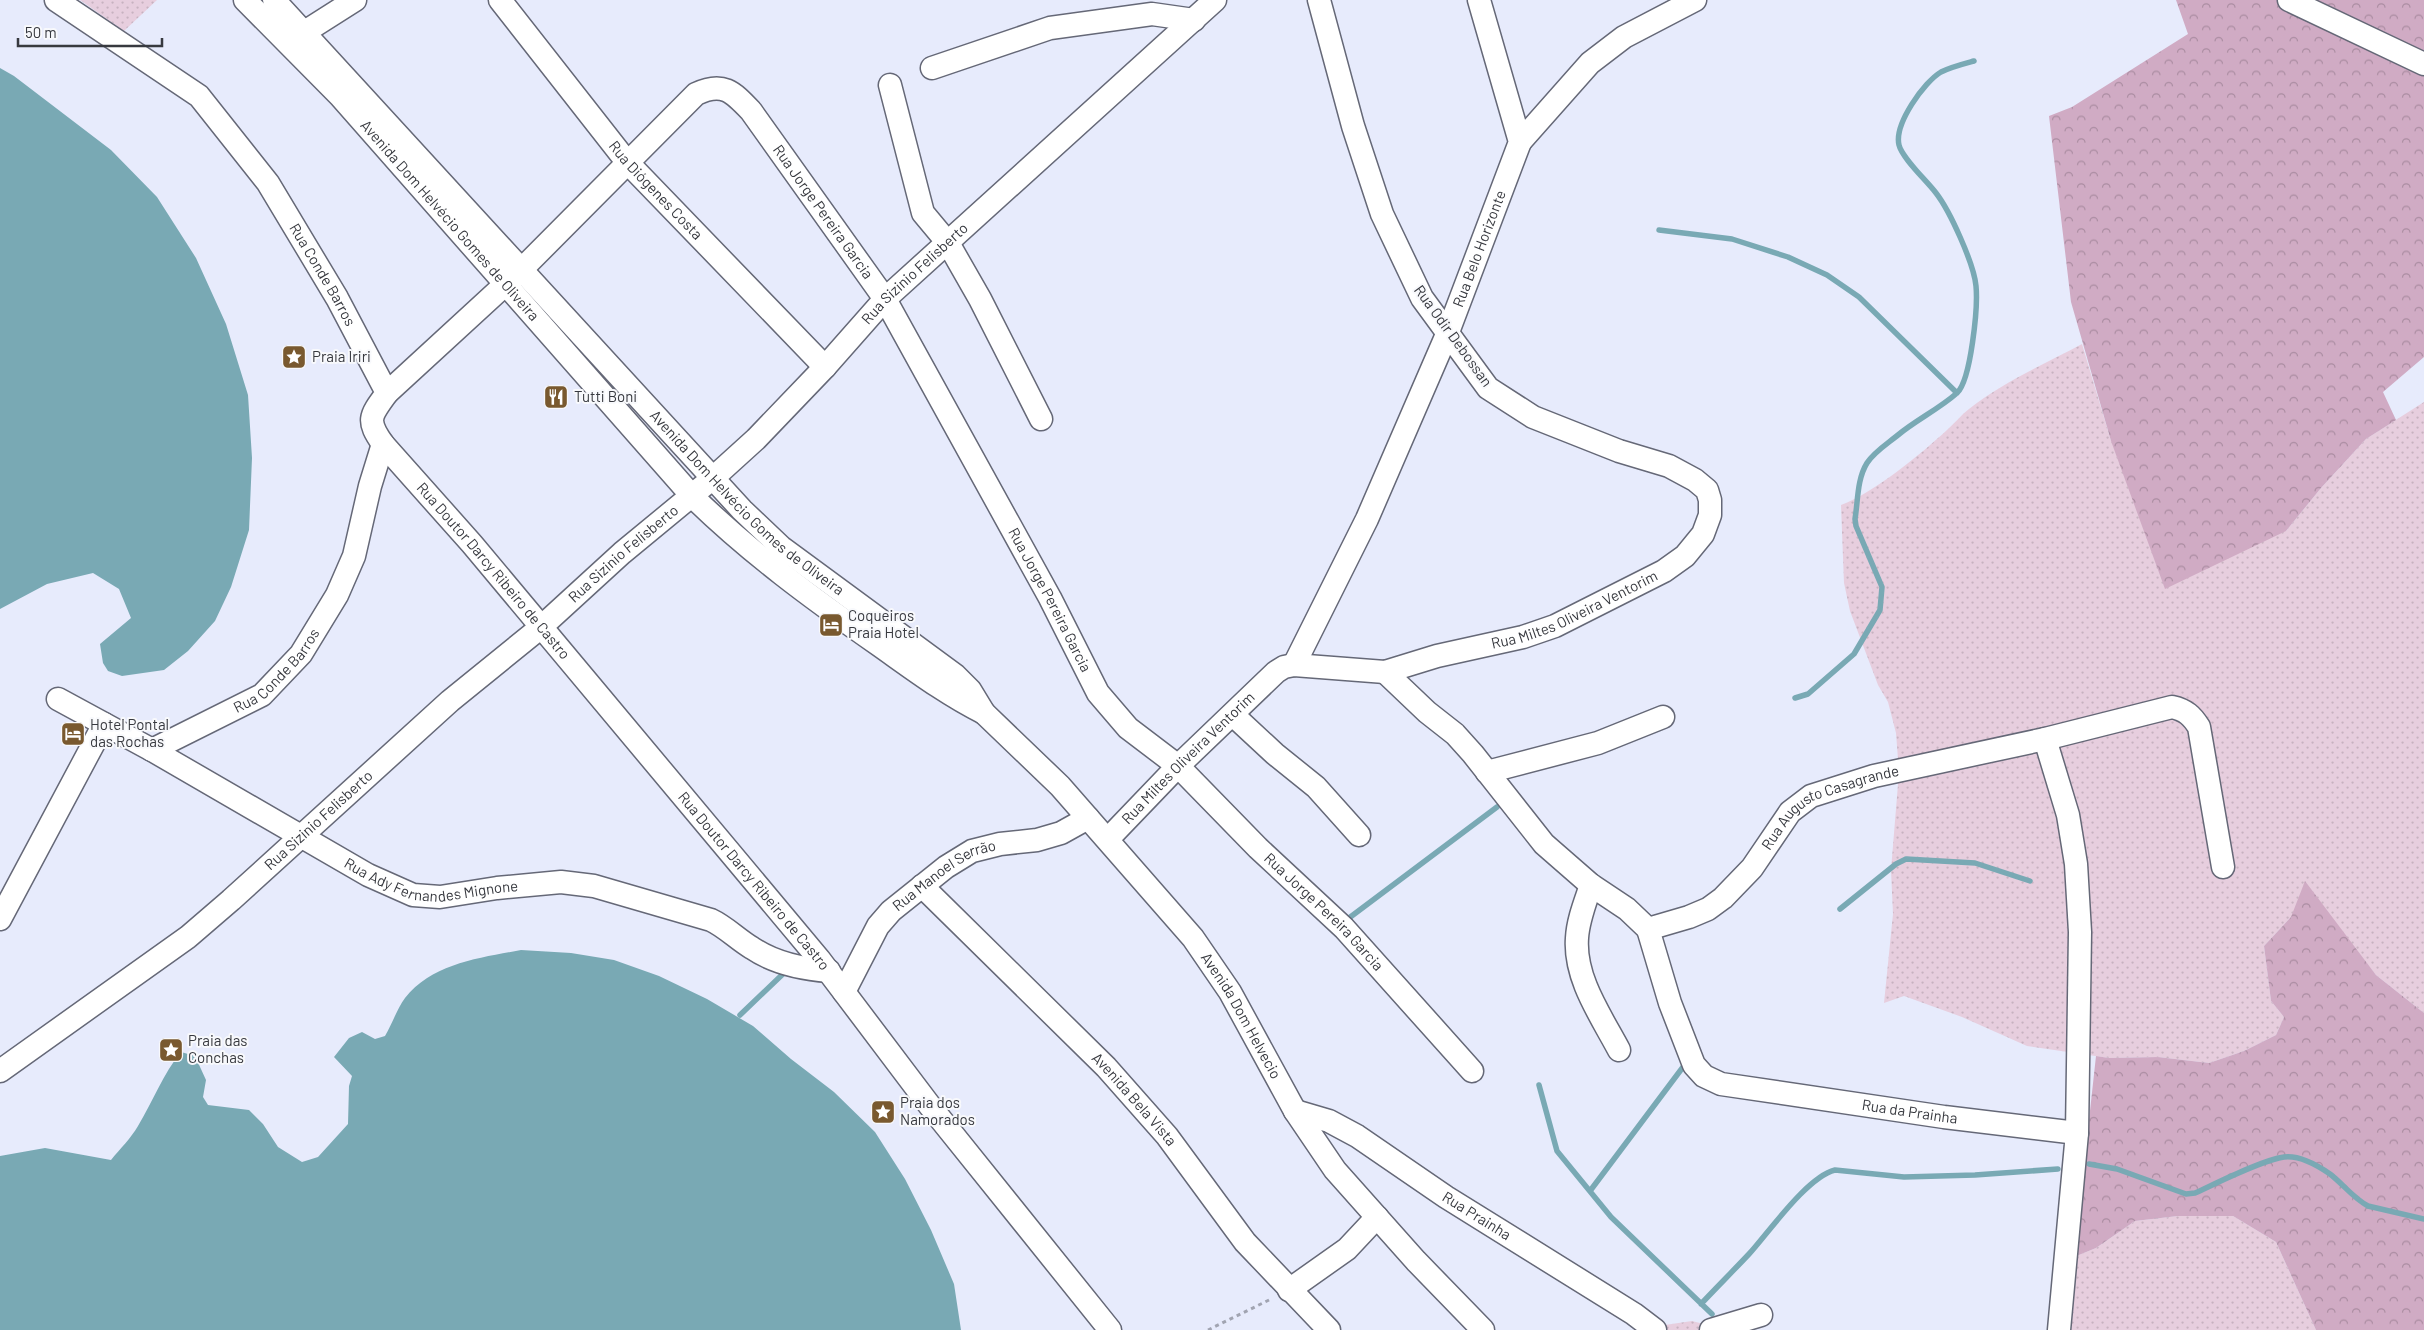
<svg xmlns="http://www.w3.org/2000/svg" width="2424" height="1330" viewBox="0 0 2424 1330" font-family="Barlow,sans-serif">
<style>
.grass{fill:url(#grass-dots)}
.forest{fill:url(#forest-crowns)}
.water{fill:#79a9b4}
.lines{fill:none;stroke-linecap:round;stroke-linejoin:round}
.stream{stroke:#79a9b4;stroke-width:5.5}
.minor-casing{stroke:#656877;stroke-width:25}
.path{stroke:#a1a4b1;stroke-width:3;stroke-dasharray:4 4;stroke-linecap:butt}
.minor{stroke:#fff;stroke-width:22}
.labels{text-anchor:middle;stroke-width:4;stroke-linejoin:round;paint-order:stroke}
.street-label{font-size:15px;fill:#37393f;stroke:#f8f9fc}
.poi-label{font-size:15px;fill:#37393f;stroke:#f8f9fc;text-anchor:start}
</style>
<defs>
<pattern id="grass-dots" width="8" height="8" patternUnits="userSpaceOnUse" patternTransform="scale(1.25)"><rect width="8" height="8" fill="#e7cede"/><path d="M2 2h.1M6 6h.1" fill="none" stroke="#c7b2c0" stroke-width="1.8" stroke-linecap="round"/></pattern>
<pattern id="forest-crowns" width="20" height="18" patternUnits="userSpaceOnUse" patternTransform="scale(1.25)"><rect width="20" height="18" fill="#d0abc4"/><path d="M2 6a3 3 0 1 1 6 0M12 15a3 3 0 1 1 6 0" fill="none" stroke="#aa8ca1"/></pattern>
</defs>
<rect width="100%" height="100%" fill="#e7ebfc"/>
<!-- grass -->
<path class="grass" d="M80,0h77l-33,31z
M2082,344l29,97 175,90 35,-43 45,-49 58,-37v611l-48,-38 -31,-38 -54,-20 -27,29 7,55 13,16 -8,18 -32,16 -35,12 -51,-6 -49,1 -82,-12 -65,-29 -58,-21 -20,7 9,-89 -2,-44 8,-98 -3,-39 -8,-31 -10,-17 -28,-74 -6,-28 -3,-78c33,-12 80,-51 106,-75 8,-7 14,-15 22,-21 34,-27 76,-45 113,-65z
M2178,1216h55l43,26 40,88h-250l8,-73 22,-9 39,-27z
M1692,1321l35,9h-70l1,-4z"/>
<!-- forest -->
<path class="forest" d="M2176,0h248v357l-41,35 13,28 -30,19 -45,49 -35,43 -121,58 -54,-148 -40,-139 -22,-186 23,-9 116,-73z
M2305,881l71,94 48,38v317h-108l-40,-88 -43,-26h-55l-43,5 -39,27 -22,9 22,-201 13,2 49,-1 51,6 35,-12 32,-16 8,-18 -13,-16 -7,-55 27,-29z"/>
<!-- water -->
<path class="water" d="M0,68l14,8 97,74 46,47 39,61 30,66 22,71 4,63 -3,72 -18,57 -16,34 -27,30 -24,19 -42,6 -14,-5 -5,-8 -3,-19 31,-26 -12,-29 -26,-16 -46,11 -47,25z
M521,950l50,3 43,7 45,16 48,23 46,27 38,33 43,33 41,40 30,47 26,51 23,54 7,46h-961v-174l45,-8 66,12c9,-11 20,-22 27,-34 15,-25 25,-52 43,-74l14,4 11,24 -3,17 5,8 41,5 14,14 15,23 24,15 16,-5 30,-33 1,-38 3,-10 -18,-19 15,-19 13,-6 13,7 10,-3c7,-12 12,-27 20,-38 28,-35 75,-40 116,-48z"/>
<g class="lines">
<!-- stream -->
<path class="stream" d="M1659,230l73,9 56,18 39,18 32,22 98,96
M1795,698l13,-4 46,-40 26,-44 2,-23 -26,-61 -1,-7c3,-18 2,-40 12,-56 7,-11 20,-19 31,-28 18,-15 41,-26 59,-42 14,-13 21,-86 19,-107 -2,-22 -26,-75 -40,-93 -9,-12 -34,-35 -37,-48 -5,-21 25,-63 42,-73 10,-5 22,-8 33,-11
M1840,909l56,-45 10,-5 69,4 55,18
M1349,918l148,-111
M740,1015l45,-43
M1539,1085l18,66 54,66 101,97
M2089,1164l28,5 69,25 9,-1c22,-10 67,-33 89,-36 16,-2 33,8 46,17 13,10 23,24 38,32l56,13
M1590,1191l93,-124
M1701,1304c16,-17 32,-33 48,-50 20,-22 58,-77 86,-84l69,7 71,-2 83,-6"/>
<defs>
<g id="minor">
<path id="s1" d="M56,0l143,96 69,87 69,115 50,95c-17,23 -21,27 -4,51l89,100 347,415 111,147 180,224"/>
<path id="s2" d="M245,0l95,96 352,400c57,56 121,103 187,149 34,24 67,49 105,68"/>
<path id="s3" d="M274,0l468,510 39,37 174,128 15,15 14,23 76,73 133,152 37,54 65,119 40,59 81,91 67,69"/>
<path id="s4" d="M500,0l127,162 198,205"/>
<path d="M2289,0l135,64"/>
<path d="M292,40l63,-40"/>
<path d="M932,68l118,-40 102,-14 42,6"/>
<path d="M890,85l33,128 25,30 32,56 61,120"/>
<path d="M1520,142l70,-79 34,-26 71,-37"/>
<path id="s5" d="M387,393l135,-124 174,-175c27,-13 37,-2 55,17l134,188 165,299 48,95 30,35 50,38 80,82 86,80 128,143"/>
<path id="s6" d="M1294,665l73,-146 81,-187 72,-190 -41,-142"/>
<path id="s7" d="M1385,672l42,40 28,22 18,20 71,90 47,41 36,24 21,20 41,-12 19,-8 15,-11 29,-30 38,-56 21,-16 63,-20 171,-37 127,-32c14,3 20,9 27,20l24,140"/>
<path id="s8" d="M58,699l94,51 216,125 45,20 27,2 57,-9 64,-6 33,4 117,34c15,7 26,19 41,28 22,15 50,21 77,23"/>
<path d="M1233,715l42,39 41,33 43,48"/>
<path d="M2045,739l23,76 8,49 4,68 -3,201"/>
<path id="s9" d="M152,750l110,-55 39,-41 36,-59 17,-39 16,-70 13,-42"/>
<path d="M1487,772l111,-29 65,-26"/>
<path id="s10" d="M1108,839l70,-73 98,-94 8,-5 10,-2 91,7 52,-16 86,-19 32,-11 109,-55 21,-15 18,-22 7,-19v-15l-3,-10 -12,-10 -26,-14 -50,-15 -86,-34 -45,-29 -66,-90 -40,-84 -29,-88 -34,-126"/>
<path d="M1591,885c-6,18 -13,35 -14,53 -3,40 24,78 42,112"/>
<path id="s11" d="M922,886l184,181 61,69 78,106 84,88"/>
<path d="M0,919l104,-195"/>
<path id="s12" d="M1648,929l22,74 24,62 10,11 17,8 223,33 133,16 -18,197"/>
<path id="s13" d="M844,992l34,-66 13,-15 55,-44 26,-16 28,-7 37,-4 24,-7 27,-15"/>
<path id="s14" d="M0,1071l188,-134 43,-37 219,-199 90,-73 82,-75 91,-75 43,-39 69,-72 60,-68 330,-299"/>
<path id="s15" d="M1295,1111l34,10 28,15 89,61 188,117 21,16"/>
<path d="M1289,1290l58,-41 30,-32"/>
<path d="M1711,1330l50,-15"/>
</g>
</defs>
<!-- minor casing -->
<use href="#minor" class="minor-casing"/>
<!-- path -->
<path class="path" d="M1208,1330l63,-31"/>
<!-- minor -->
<use href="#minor" class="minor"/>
</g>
<!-- icons -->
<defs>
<symbol id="sight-square" viewBox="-11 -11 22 22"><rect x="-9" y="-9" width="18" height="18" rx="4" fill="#79592f" stroke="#f8f9fc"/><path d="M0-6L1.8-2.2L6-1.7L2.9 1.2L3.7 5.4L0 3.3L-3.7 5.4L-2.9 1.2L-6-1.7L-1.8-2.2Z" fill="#fff"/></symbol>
<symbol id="restaurant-square" viewBox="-11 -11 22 22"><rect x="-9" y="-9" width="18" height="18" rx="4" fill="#79592f" stroke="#f8f9fc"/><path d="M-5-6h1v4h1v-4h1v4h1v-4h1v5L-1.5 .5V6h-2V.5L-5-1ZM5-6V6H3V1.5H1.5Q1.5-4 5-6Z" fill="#fff"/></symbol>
<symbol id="hotel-square" viewBox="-11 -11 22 22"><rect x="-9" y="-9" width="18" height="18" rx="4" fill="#79592f" stroke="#f8f9fc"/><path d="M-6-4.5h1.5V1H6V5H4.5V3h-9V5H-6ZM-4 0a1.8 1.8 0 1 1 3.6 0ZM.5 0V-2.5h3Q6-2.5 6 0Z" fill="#fff"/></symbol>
</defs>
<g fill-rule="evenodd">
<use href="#sight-square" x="280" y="343" width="28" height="28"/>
<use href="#restaurant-square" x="542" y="383" width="28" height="28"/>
<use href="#hotel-square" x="817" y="611" width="28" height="28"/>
<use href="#hotel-square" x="59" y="720" width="28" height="28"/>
<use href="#sight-square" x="157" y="1036" width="28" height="28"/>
<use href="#sight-square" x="869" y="1098" width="28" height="28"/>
</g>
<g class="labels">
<!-- street labels -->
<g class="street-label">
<text dy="5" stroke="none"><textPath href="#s4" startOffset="246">Rua Diógenes Costa</textPath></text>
<text dy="5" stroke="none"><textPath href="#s5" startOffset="618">Rua Jorge Pereira Garcia</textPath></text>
<text dy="5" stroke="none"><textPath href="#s2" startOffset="301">Avenida Dom Helvécio Gomes de Oliveira</textPath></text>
<text dy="5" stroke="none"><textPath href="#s6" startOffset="456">Rua Belo Horizonte</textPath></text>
<text dy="5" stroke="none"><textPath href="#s1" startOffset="390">Rua Conde Barros</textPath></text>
<text dy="5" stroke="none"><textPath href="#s14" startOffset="1216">Rua Sizinio Felisberto</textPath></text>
<text transform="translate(1453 336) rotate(54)" y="5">Rua Odir Debossan</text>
<text dy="5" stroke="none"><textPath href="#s3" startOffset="691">Avenida Dom Helvécio Gomes de Oliveira</textPath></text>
<text dy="5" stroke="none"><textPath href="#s14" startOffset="811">Rua Sizinio Felisberto</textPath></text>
<text dy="5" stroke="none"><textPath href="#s1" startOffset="751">Rua Doutor Darcy Ribeiro de Castro</textPath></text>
<text dy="5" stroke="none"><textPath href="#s5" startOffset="1068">Rua Jorge Pereira Garcia</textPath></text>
<text dy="5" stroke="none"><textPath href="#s10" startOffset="548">Rua Miltes Oliveira Ventorim</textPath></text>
<text dy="5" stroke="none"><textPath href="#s9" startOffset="150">Rua Conde Barros</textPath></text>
<text dy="5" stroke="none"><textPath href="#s10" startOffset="114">Rua Miltes Oliveira Ventorim</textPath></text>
<text dy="5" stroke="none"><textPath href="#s7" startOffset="598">Rua Augusto Casagrande</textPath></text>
<text dy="5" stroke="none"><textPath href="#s14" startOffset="406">Rua Sizinio Felisberto</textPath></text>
<text dy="5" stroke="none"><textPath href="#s8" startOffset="421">Rua Ady Fernandes Mignone</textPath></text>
<text dy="5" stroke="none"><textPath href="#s13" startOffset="159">Rua Manoel Serrão</textPath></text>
<text dy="5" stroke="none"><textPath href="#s1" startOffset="1156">Rua Doutor Darcy Ribeiro de Castro</textPath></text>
<text dy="5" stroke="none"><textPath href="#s5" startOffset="1488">Rua Jorge Pereira Garcia</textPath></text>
<text dy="5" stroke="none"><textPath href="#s3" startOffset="1409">Avenida Dom Helvecio</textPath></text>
<text dy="5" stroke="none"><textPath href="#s11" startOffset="301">Avenida Bela Vista</textPath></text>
<text dy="5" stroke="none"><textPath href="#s12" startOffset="368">Rua da Prainha</textPath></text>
<text dy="5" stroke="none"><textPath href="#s15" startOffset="211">Rua Prainha</textPath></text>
</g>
<!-- poi labels -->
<g class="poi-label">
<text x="312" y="362">Praia Iriri</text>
<text x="574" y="402">Tutti Boni</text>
<text x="848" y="621">Coqueiros<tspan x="848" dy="17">Praia Hotel</tspan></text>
<text x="90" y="730">Hotel Pontal<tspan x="90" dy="17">das Rochas</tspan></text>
<text x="188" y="1046">Praia das<tspan x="188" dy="17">Conchas</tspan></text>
<text x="900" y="1108">Praia dos<tspan x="900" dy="17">Namorados</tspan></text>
</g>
</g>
<!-- scale -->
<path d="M18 38v8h144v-8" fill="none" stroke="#37393f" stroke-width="2.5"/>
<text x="25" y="38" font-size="15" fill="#37393f" stroke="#f8f9fc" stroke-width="4" paint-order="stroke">50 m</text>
</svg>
